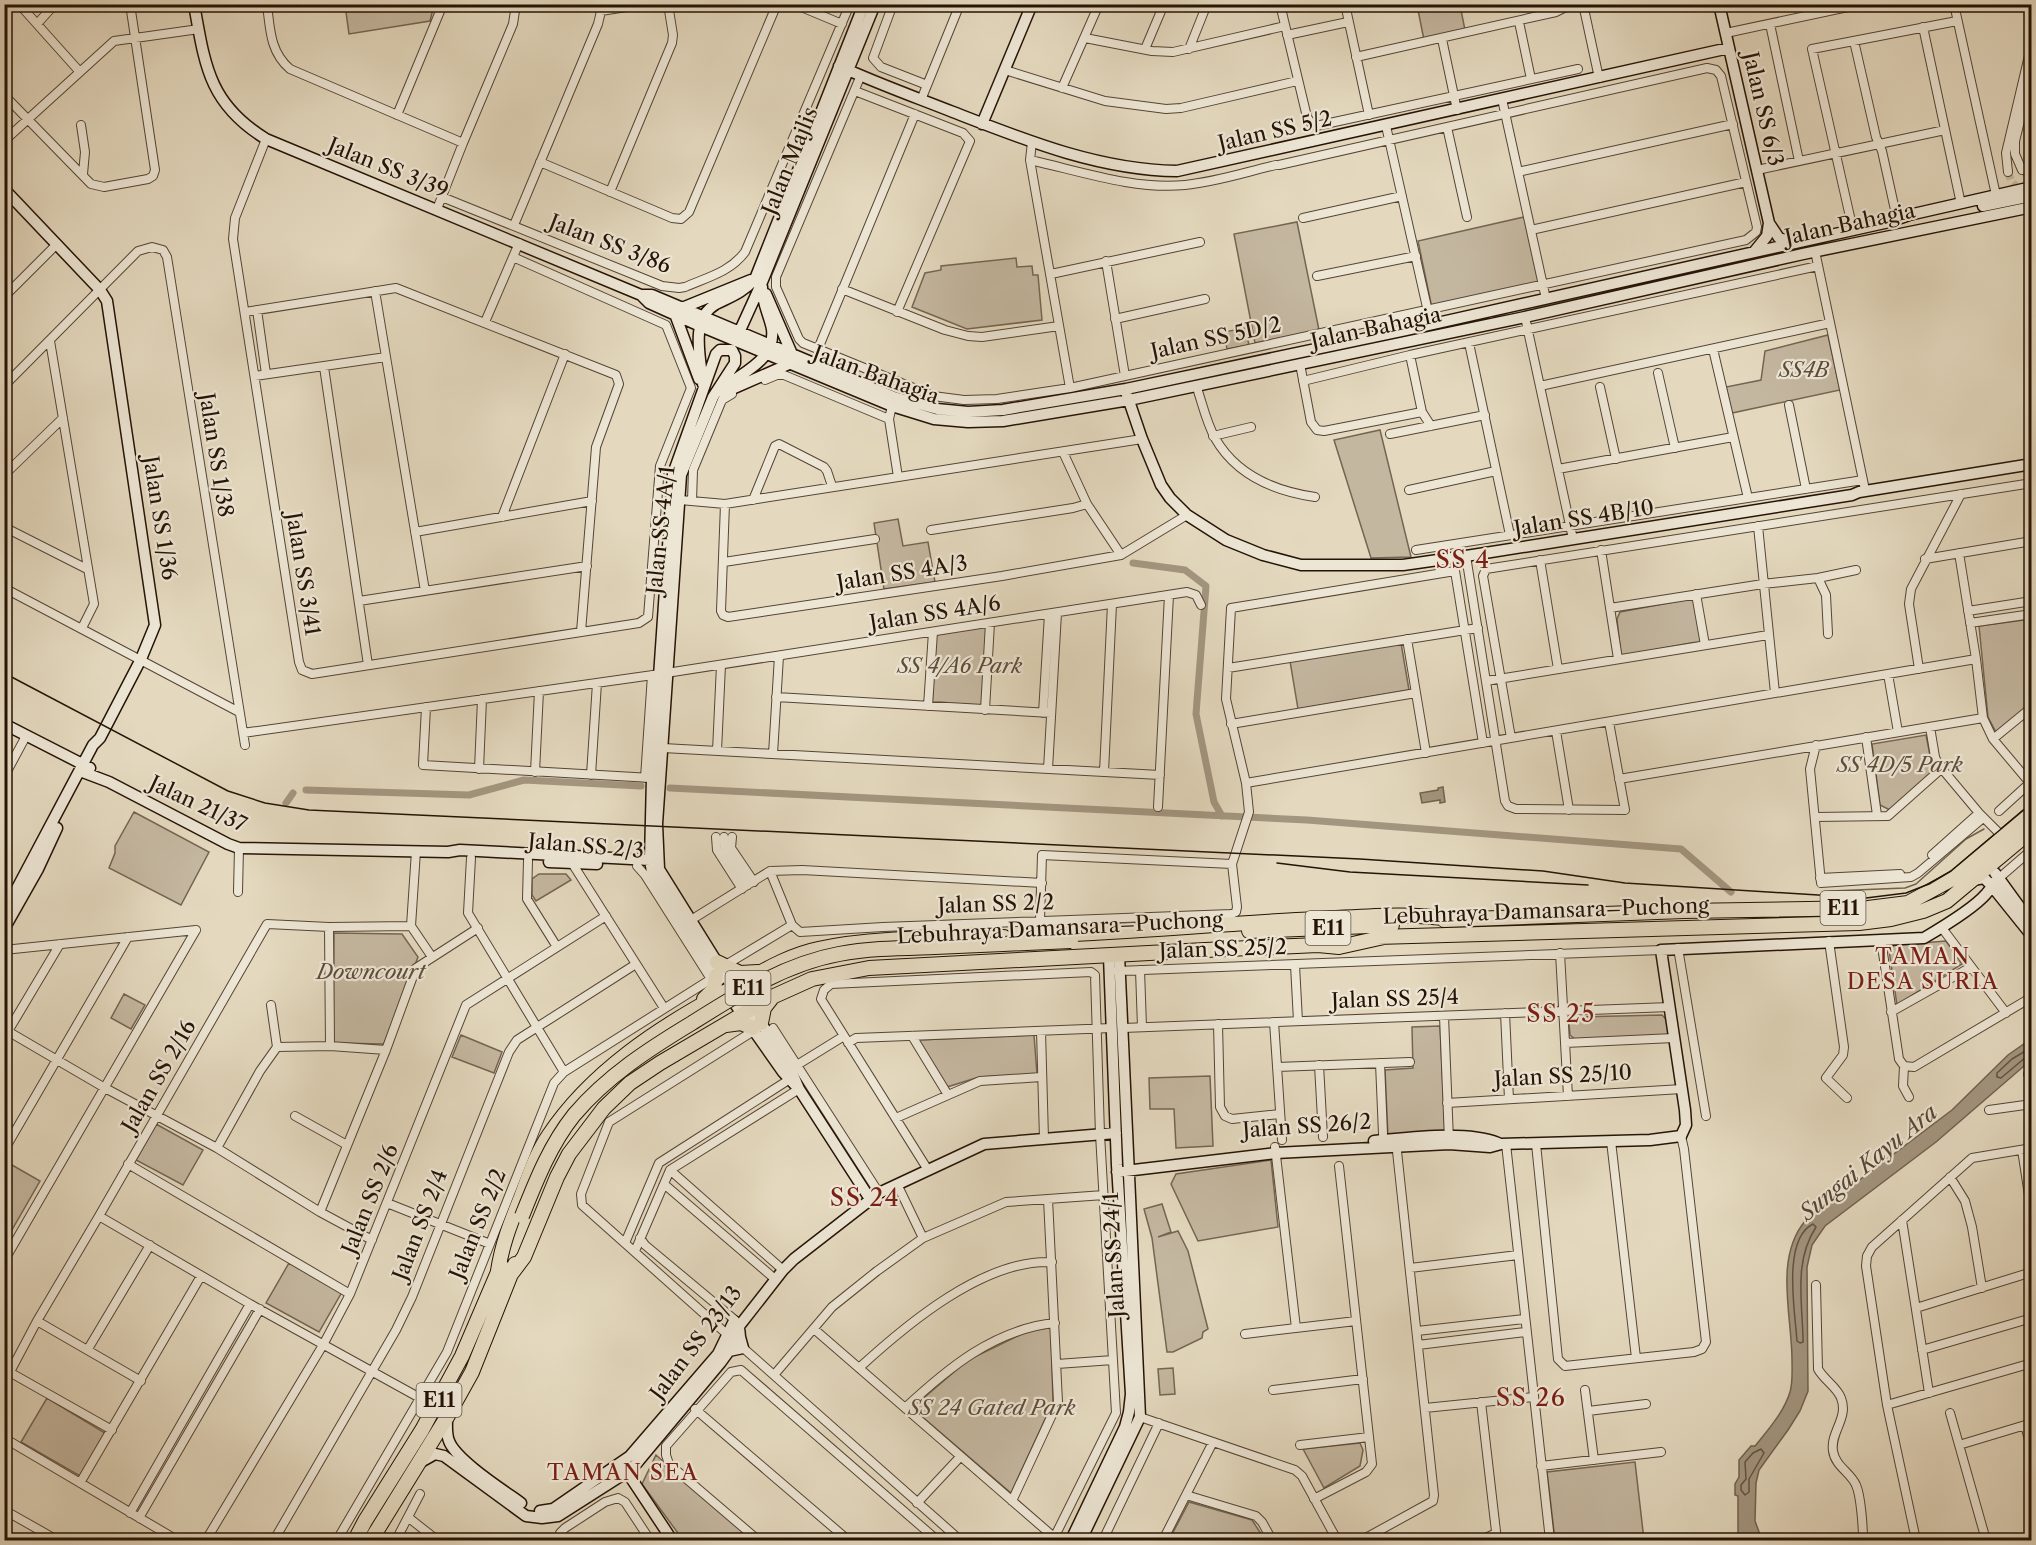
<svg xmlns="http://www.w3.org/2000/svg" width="2036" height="1545" viewBox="0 0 2036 1545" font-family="'Libre Caslon Text',serif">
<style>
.green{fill:#c4b7a0;stroke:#746553;stroke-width:1.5}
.water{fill:#a39680;stroke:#71624f;stroke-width:1.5}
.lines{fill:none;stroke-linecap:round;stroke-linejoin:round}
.shore{stroke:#645443;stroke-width:1.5}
.stream{stroke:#71624f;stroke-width:1.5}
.canal{stroke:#a39680;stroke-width:7}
.street-tunnel{stroke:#c7bba3;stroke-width:8;stroke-dasharray:8 4;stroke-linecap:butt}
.street-casing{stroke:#554434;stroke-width:10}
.secondary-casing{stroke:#251306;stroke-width:13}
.highway-casing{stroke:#251306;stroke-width:16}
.street{stroke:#ede6d5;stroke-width:8}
.secondary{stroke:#ede6d5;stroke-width:10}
.highway{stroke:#e4d9bf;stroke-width:14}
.tram{stroke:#251306;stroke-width:1.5}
.highway-bridge-casing{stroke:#251306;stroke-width:16;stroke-linecap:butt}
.highway-bridge{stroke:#e4d9bf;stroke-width:14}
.labels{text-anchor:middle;stroke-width:4.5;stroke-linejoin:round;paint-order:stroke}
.shield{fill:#ede6d5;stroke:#615244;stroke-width:1.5}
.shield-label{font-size:20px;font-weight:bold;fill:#251306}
.street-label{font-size:21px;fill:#251306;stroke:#ede6d5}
.park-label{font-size:21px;font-style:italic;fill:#5d4c3c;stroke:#ede6d5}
.neighbourhood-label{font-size:22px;letter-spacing:1.5px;fill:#7a1f14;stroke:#ede6d5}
.water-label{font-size:22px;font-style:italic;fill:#574737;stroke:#ede6d5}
.quarter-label{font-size:24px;letter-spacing:1.5px;fill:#7a1f14;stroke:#ede6d5}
</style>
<rect width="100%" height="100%" fill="#e4d9bf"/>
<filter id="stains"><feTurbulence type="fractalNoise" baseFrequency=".00333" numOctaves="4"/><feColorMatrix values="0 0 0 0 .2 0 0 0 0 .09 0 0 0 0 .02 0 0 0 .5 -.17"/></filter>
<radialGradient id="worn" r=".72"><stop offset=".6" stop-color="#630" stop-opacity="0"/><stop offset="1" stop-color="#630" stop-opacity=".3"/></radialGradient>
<!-- green -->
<path class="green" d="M345,5v-1l89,1 -4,16 -81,13z
M1417,5h43l5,25 -41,10z
M1524,217l15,67 -107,24 -14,-67z
M1297,222l22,108 -64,13 -21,-109z
M1016,258l1,9 15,-1 1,9h5l4,45 -75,9 -55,-22 13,-34 16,-3v-4z
M1245,328l4,17 -22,4 -3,-17z
M1828,335l12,55 -108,23 -6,-26 35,-7 4,-29z
M1380,430l31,127 -40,1 -37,-118z
M898,519l5,27 25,-4 7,40 -51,7 -10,-66z
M1695,598l7,43 -81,15 -4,-37 3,-7z
M2031,619v85l-34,30 -9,-17 -9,-91z
M987,626l-3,81 -52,-2 4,-70z
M1401,643l8,47 -111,19 -8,-48z
M1926,735l7,36 -43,39 -10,-5 -8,-61z
M134,812l75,40 -28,53 -72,-37 6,-15v-7z
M539,874h27l5,6 -35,21 -4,-6v-16z
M334,933l68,1 16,23 -34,87 -51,-1z
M1946,941l16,23 -65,41 -8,-55 6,-5z
M124,994l21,11 -14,24 -20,-11z
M1662,1015l6,6 1,14 -93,5 -6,-5 -1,-11 6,-7z
M1440,1026l5,107 -57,4 -3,-67 28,-2 -1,-41z
M461,1035l41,17 -8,21 -42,-16z
M1034,1035l3,39 -58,3 -32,10 -29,-47z
M1210,1076l3,70 -37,2 -2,-39h-24l-1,-31z
M156,1124l47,26 -20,35 -47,-25z
M1271,1160l7,67 -80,14 -27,-57 5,-10z
M5,1161l35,20 -35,61z
M1162,1204l9,28 -13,5 20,-6 10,20 20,78 -5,3 -1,6 -29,14h-6l-15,-114 -8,-29z
M289,1263l53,29 -23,40 -53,-29z
M1051,1327l2,75 -42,91 -99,-85 56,-48 58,-28z
M1173,1368l2,26 -15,1 -2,-26z
M47,1398l58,35 -25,43 -59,-34z
M1360,1443l3,7 -3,16 -36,22 -21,-39z
M656,1455l97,85h-70l-41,-56z
M1635,1462l9,78h-89l-8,-68z
M1189,1502l63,18 13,20h-96z"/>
<!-- water -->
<path class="water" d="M1443,787l2,15 -5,1v-3l-18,3 -2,-10 18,-3v-2z
M2031,1039v21l-95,82 -111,84 -13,19 -5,22 1,124 -8,20 -12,19 -29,40 -3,13 -1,38 7,19h-24v-44l-3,-1v-11l4,-7v-17l12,-14h4c13,-16 29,-34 35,-54 3,-10 2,-22 2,-32 0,-45 -18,-101 13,-139l147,-111 56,-55z"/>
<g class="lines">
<!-- shore -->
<path class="shore" d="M2032,1047l-20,12 -15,14v4l4,1 25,-21 6,-1
M1813,1224l3,3c-22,34 -14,72 -13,111v4l-3,1 -3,-2c-2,-29 -15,-102 16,-117z
M1761,1449l3,4 -15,26v13l-4,3 -4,-5v-5l5,-6 -1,-17 8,-9z"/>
<!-- stream -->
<path class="stream" d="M1830,891l75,-3 11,-4 50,-45 18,-10"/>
<!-- canal -->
<path class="canal" d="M1133,563l52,7 21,16 -10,128 18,88 8,14
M670,788l637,32 374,29 50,43
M306,790l163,5 55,-15 117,6
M286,803l7,-10"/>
<!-- street-tunnel -->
<path class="street-tunnel" d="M2022,170l10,10
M2008,172l3,9 9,10"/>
<defs>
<path id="street" d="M19,4l60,67
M267,4c3,25 3,48 23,65l173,74
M794,4l48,20
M893,4l-20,54 8,9 46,18
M1280,4l27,113 4,6 5,3 262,-57
M1345,4l24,111
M1583,4l16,74
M1954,4l42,191
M1206,6l12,-2
M601,11l44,-7
M1519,22l12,57
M37,24l18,-20
M1770,24l29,137
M1923,27l38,177
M1726,33l136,-29
M1287,35l61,-13
M1085,38l67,13 21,1 112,-26
M1442,39l15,71
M1854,41l22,96 6,14 15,68
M1145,49l19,-45
M1189,49l18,-45
M1356,57l200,-45 8,-4 1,-4
M1005,70l100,31 61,8 15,-1 116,-27
M861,75l-85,202v10l23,52 4,4 130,53 31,4 33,-1 73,-11 676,-148 10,-8 1,-5 -36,-151 -5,-6 -9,-2 -428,97
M1062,88l37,-84
M855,91l108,42 7,8 -73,171
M4,95l87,89 13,3 44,-8 5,-3 2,-6 -25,-166
M1502,99l44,200
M921,100l39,-96
M397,115l46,-111
M81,125l4,27 -2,22
M1386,126l45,199
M1447,127l20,90
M266,139l-31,79 -2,21 66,423 3,8 10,4 327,-51 9,-6 12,-151 31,-78 -25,-63 -153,-68
M4,141l110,-100 85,-12
M1032,142l-2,18 40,228
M1030,160c50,11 104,30 155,25 31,-3 61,-13 91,-20
M540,162l132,56 9,1 8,-7 88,-208
M1757,170l188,-40
M2022,170l-7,-16v-13l17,-68
M1518,172l215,-48
M2008,172l-2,-19 26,-110
M610,192l62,-149 1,-8 -5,-31
M442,197l220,89 17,2 6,-1c23,-10 45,-15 60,-35l105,-248
M437,209l26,-66 50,-119 3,-20
M1303,218l99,-22
M514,225l84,-201 3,-13 -1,-7
M1531,230l215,-48
M1853,230l-41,-181 145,-28
M1815,251l49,234
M1106,261l19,115
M1051,274l149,-32
M1317,276l99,-20
M842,289l103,41 23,6 14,1 77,-11
M375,291l50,300
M4,297l53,-53
M257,310l9,64
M245,312l151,-24 220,87 3,9 -23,63 -15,185
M1525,317l48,222
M1115,319l90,-20
M485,322l34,-79
M50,341l44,263 -12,24
M1469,343l41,192
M818,349l97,-235
M1713,349l35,149
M1410,355l12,57 9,14
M1300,364l11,58 6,8 7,1 98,-19
M324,367l44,298
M1658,373l17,75
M255,376l131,-19
M765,380l12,-5h7l105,44
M1303,381l107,-26 408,-89
M1196,385c6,17 10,37 19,53 21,37 59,53 100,59
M4,386l134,-135 14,-4 11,3 4,7 78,488
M1540,386l290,-63
M1600,387l16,72
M1789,405l17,84
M892,406l-3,13 9,58
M1390,434l95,-19
M1213,436l38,-9
M1063,452l24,52 34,51
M1558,469l175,-32
M4,475l59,-57
M1409,490l87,-19
M680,500l45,4 417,-65
M753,500l22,-54 4,-2 45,23 3,4 5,15
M692,501l1,-31 29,-70 10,-6
M725,504l-4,107 2,4 5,2 274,-41 119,-21 66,-40
M502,517l63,-163
M1758,526l17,167
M4,527l83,42
M931,530l142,-22 14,-4
M415,532l177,-31
M1416,550l447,-70
M1601,550l17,109
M1959,553l17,106 7,59 10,21 37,44
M1466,556l39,245 3,5 8,3 109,1 -16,-88
M1925,559l107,-18
M1540,560l18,109
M724,562l151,-23
M1818,578l8,17 2,39
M4,588l235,124
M1696,594l9,51
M359,601l228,-35
M1610,608l153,-24 55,-6 38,-8
M1968,611l64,-10
M1970,623l62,-9
M1407,639l19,114
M1228,668l250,-40
M1919,669l-10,-65 2,-15 50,-95
M1888,674l10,58
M1486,681l282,-46
M776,697l275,16
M928,706l5,-74
M426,707l-3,58 229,13
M985,710l5,-87
M1043,713l6,-99
M1231,724l185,-31
M1930,727l5,30 3,7 41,49 24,24
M1556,731l13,79
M243,733l417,-59 527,-82 9,3 5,10
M1866,737l11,78
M1511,738l-28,-162 3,-7 546,-86
M1993,739l39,-32
M1816,745l-6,24 11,114 90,-6 7,-4 65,-55
M663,748l497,27
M717,751l4,-86
M773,754l6,-98
M479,769l3,-70
M1048,769l9,-156
M535,772l4,-81
M1104,772l8,-168
M591,775l6,-92
M4,777l22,-41
M645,778l7,-103
M1619,779l364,-61
M1246,783l730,-124
M1158,807l11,-212
M1999,811l33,-30
M1815,817l73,-1 53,-47
M716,837l1,13 25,39
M724,837l1,12 23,36
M732,837l-1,11 23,34
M416,851l-5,75 21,31
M1932,855l47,-42
M471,858l-3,55 96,159
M528,860l-1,39 30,48
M572,863l92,145
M637,866l8,9 66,104
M770,871l22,54 8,7 83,-5 348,-13 5,-2 1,-5 -5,-43 17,-52 -3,-29 -20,-84 5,-91 224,-37 28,172
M1820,878l80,-4
M1998,879l30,-26
M238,892l1,-44
M691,920l79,-49 32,-1 240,13
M1040,920l2,-65 190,9
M329,927l1,119
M1942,928l64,85
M1881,940l18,119 5,7 10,1 118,-70
M1829,941l15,106 -1,8 -17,23 21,20
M1678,948l28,168
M4,950l192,-20
M1560,953l8,143
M1295,965l3,56
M724,966l68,-41
M1140,970l2,57
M1117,971l544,-21
M271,1005l6,42
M1891,1012l80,-45
M1505,1013l4,86
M1444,1016l5,124
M1274,1022l8,118
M1218,1024l2,83 5,9 7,3 48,-5
M773,1028l106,165
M1123,1028l547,-21
M4,1029l101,59 112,60 103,64 52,28
M1041,1031l3,108
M912,1036l36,59
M4,1038l56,-94
M848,1043l8,-5 256,-10
M1565,1043l109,-5
M1380,1063l3,71
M797,1065l47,-29
M1319,1065l4,72
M1904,1066l-1,20 6,11
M1277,1067l133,-5
M2028,1074l4,9
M1447,1103l235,-14
M1989,1110l43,-6
M295,1116l52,29
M896,1118l84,-37 61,-4
M1611,1141l25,217
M1506,1144l44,396
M1536,1144l22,215 7,7 129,-14 8,-3 4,-7 -22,-193 -3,-13
M6,1147l122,-210
M1275,1147l21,181
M217,1148l43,-77 17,-24 53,-1 56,4
M2022,1150l10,65
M128,1164l222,130
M670,1170l113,100
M928,1170l-107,-171 3,-9 7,-6 260,-12 4,3 5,159 16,279 -63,127
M1950,1177l15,24 7,26 10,61
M664,1184l111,95
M897,1184l26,54
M387,1203l103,41
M320,1212l66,-162 30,-82 62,-40
M99,1216l151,88 170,94
M1902,1220l27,173
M640,1238l5,7 90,75
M625,1243l34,-80 131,-84
M635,1251l35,-81 129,-81
M4,1261l192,-331
M1410,1268l108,-13
M1816,1285l2,84c6,11 19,18 23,29 8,20 -11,34 -8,53 2,15 18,22 23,34 5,11 7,43 7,55
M1916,1308l116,-36
M37,1321l104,60
M814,1329l241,209
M1417,1331l107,-12
M1245,1334l111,-13
M729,1336l-147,-131 -1,-11 28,-72 146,-92
M1418,1345l107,-13
M741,1346l219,194
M88,1349l62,-104
M1922,1350l110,-32
M1057,1364l56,-4
M859,1368c48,-44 125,-109 193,-106
M4,1369l108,61
M10,1372l27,-51 62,-105 168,-292 62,3 82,-1
M774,1375l58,-68 45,-36 46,-33 83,-36 98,-7
M1273,1390l90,-11
M1585,1390l9,70
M1481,1402l16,138
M1887,1405l145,-42
M905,1408c43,-40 90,-79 150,-85
M1425,1408l108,-11
M695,1409l153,131
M1588,1411l58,-7
M1950,1413l36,127
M1140,1417l155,53 7,6 35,64
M2025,1425l7,26
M4,1438l173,102
M1300,1445l69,-8
M1959,1445l73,-22
M1541,1466l120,-14
M80,1483l121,-207
M1186,1495l70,21 6,6 10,18
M1314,1499l52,-27 6,-8 -33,-298
M1012,1501l46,-99 -10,-203
M917,1503l43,-46
M4,1510l53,30
M130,1513l120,-209
M139,1518l121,-209
M409,1518l28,22
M206,1540l117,-195 27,-51 116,-289 140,-89
M274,1540l122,-210 16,-33 97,-245 8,-12 119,-76
M337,1540l110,-188 107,-269 10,-11 152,-96
M396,1540l24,-46
M560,1540v-7l5,-5 40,-26 13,-4 7,4 25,38
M758,1540l-89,-76 -3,-9v-9l65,-74 10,-2 196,170
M1103,1540l56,-117
M1163,1540l50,-98
M1362,1540l71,-39 1,-6 -38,-353
M1481,1540l15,-7
M1916,1540l-29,-135 -21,-139 1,-10 5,-9 100,-89 60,-10"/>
<path id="secondary" d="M194,4c11,62 15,100 72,135l375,156h11l242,102 43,12 31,3 35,-2 123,-21 280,-59 447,-100 36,-8 20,-7 123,-28
M1719,4l50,219 -2,13 -13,16
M839,66c37,17 76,31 114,46 72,28 146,58 224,59l552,-123
M982,124l50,-120
M4,189l96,101 7,11 48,324 -14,34 -41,79 -7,7 -89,168
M1983,206l49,-10
M1769,223l10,15 14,4
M766,294l26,60
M641,295l8,8 51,23 192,80 42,13 34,3 35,-1 126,-21 396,-83 278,-63 229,-47
M682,308l69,-28
M675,314l24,65
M737,337l25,-55 113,-278
M703,384c-2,-24 -14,-65 13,-80 16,-8 26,-11 39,-25l109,-275
M720,391c19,-18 56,-29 52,-62 -3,-15 -10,-26 -10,-42
M723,393l66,-29
M1127,395l15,44 19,46 9,13 17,17 39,25 37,15 38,10h102l63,-9 386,-61 7,-3 173,-28
M4,724l86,44
M80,771l29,11 119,62 11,4 209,4 12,-2 190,10
M549,862l48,2
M657,866l76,122 28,35 29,45 9,21 71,110
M659,869l-2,-45 24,-349 32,-78 22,-34v-7l-3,-6h-12l-4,4 -43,120 -21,304 -2,82 2,12 67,108
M1995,873l37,51
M1973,880l11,-2 7,7 41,51
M4,929l34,-60 19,-41
M728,994l55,78 16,17
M1374,1141c35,-3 92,-11 124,2
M1117,1172l159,-19 173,-9 41,3 11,-3 149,-4 31,-4 5,-11 -1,-15 -24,-160 263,-12c17,-10 50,-30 62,-44 5,-5 6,-10 12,-15
M729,1351l14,-3 -3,-11 -1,-10
M447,1417c0,8 -1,17 2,24 7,19 54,49 72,62
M419,1463l16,-9 9,2 82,60 16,2 16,-2 69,-44 9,-8 85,-102 8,-11 11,-26 43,-55 11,-11 85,-66 105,-49 132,-11
M623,1470l4,2 45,68
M540,1511l13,-2 77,-53 88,-102 16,-33
M1071,1540l54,-113 4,-15 2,-18 -14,-229 -8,-209
M1081,1540l59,-123 -21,-462"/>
<path id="highway" d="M1444,920l240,-9 184,-3 40,-5 46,-25 78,-66
M1249,931l143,-6
M1053,935c89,-4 177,-12 265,-16 44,-2 89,-7 132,0
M1377,937l482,-14 32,-4 32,-8 24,-10 85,-71
M717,962l23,11 18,-1
M704,999l10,-10 2,-13
M761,1023l3,-15 7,-9
M726,1025l15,-2 12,5
M498,1271c4,-27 13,-49 23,-74 8,-21 15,-43 28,-62 42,-63 109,-107 174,-142 31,-16 61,-37 95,-44 60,-13 125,-10 186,-12
M512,1273l12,-16 33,-80 12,-23 35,-46 26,-25 30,-20 112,-66 40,-18 57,-11 336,-18 113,-5 21,2 45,-10
M355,1540l10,-19 57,-91 40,-74 39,-91
M371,1540l76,-123 25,-45 43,-108"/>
</defs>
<!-- street casing -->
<use href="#street" class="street-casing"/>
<!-- secondary casing -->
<use href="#secondary" class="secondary-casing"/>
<!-- highway casing -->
<use href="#highway" class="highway-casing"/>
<!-- street -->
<use href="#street" class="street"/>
<!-- secondary -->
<use href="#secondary" class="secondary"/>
<!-- highway -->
<use href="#highway" class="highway"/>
<!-- tram -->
<path class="tram" d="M4,673l224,118 37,12 44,7 1051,49 183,12 82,12 241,15 40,-5 23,-9 22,-13 81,-68
M1277,863l73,9 238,13"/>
<defs>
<path id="highway-bridge" d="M522,1216c14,-35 28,-71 52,-101 33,-39 75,-66 118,-92 46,-29 93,-59 147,-69 32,-6 64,-6 96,-7 45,-2 91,-4 136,-6"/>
</defs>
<!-- highway-bridge casing -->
<use href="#highway-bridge" class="highway-bridge-casing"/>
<!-- highway-bridge -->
<use href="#highway-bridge" class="highway-bridge"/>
</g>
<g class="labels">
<!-- shield labels -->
<g class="shield">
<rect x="1820.5" y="891" width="45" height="34" rx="4.5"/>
<rect x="1305.5" y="911" width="45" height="34" rx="4.5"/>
<rect x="725.5" y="971" width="45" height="34" rx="4.5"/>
<rect x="416.5" y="1383" width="45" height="34" rx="4.5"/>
</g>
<g class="shield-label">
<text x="1843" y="915">E11</text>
<text x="1328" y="935">E11</text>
<text x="748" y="995">E11</text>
<text x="439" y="1407">E11</text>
</g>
<!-- street labels -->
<g class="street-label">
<text transform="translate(1763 109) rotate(77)" y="7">Jalan SS 6/3</text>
<text transform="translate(1275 131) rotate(-13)" y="7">Jalan SS 5/2</text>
<text transform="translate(790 161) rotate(-68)" y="7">Jalan Majlis</text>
<text transform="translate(388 168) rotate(22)" y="7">Jalan SS 3/39</text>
<text transform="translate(1850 224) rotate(-12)" y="7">Jalan Bahagia</text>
<text transform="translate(610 244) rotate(21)" y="7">Jalan SS 3/86</text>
<text transform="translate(1376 328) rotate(-12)" y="7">Jalan Bahagia</text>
<text transform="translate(1216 338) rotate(-12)" y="7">Jalan SS 5D/2</text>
<text transform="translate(876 375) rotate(20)" y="7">Jalan Bahagia</text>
<text transform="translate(216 455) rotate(81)" y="7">Jalan SS 1/38</text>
<text transform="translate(160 518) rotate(81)" y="7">Jalan SS 1/36</text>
<text transform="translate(1584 518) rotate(-9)" y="7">Jalan SS 4B/10</text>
<text transform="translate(661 530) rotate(-84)" y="7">Jalan SS 4A/1</text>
<text transform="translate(902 573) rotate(-9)" y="7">Jalan SS 4A/3</text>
<text transform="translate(303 574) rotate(81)" y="7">Jalan SS 3/41</text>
<text transform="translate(935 613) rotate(-9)" y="7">Jalan SS 4A/6</text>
<text transform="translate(198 804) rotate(25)" y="7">Jalan 21/37</text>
<text transform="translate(586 846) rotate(5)" y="7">Jalan SS 2/3</text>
<text transform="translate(996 904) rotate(-2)" y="7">Jalan SS 2/2</text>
<text transform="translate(1546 911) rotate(-2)" y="7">Lebuhraya Damansara–Puchong</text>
<text transform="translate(1060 928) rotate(-3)" y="7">Lebuhraya Damansara–Puchong</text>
<text transform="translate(1223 949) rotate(-2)" y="7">Jalan SS 25/2</text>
<text transform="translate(1395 999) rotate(-2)" y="7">Jalan SS 25/4</text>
<text transform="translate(159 1076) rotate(-60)" y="7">Jalan SS 2/16</text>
<text transform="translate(1563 1076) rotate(-3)" y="7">Jalan SS 25/10</text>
<text transform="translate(1307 1126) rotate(-4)" y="7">Jalan SS 26/2</text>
<text transform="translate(370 1199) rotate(-68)" y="7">Jalan SS 2/6</text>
<text transform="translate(478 1224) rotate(-68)" y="7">Jalan SS 2/2</text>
<text transform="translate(420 1225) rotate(-69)" y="7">Jalan SS 2/4</text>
<text transform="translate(1114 1255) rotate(-93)" y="7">Jalan SS 24/1</text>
<text transform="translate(696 1343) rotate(-53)" y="7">Jalan SS 23/13</text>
</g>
<!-- park labels -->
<g class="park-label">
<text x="1804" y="377">SS4B</text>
<text x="960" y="673">SS 4/A6 Park</text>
<text x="1900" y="772">SS 4D/5 Park</text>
<text x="371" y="979">Downcourt</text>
<text x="992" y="1415">SS 24 Gated Park</text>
</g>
<!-- neighbourhood labels -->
<g class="neighbourhood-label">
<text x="1923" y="964">TAMAN<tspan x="1923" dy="25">DESA SURIA</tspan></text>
<text x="623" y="1480">TAMAN SEA</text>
</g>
<!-- water labels -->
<g class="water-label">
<text transform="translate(1868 1162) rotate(-39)" y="8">Sungai Kayu Ara</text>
</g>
<!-- quarter labels -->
<g class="quarter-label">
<text x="1463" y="568">SS 4</text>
<text x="1561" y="1022">SS 25</text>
<text x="865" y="1206">SS 24</text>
<text x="1531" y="1406">SS 26</text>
</g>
</g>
<!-- margin -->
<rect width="2036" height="1545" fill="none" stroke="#e4d9bf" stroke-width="24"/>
<rect x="6" y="6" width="2024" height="1533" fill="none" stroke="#251306" stroke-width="3"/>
<rect x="12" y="12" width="2012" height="1521" fill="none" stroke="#251306" stroke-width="1.5"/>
<rect width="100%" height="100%" filter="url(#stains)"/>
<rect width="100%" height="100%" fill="url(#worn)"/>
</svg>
